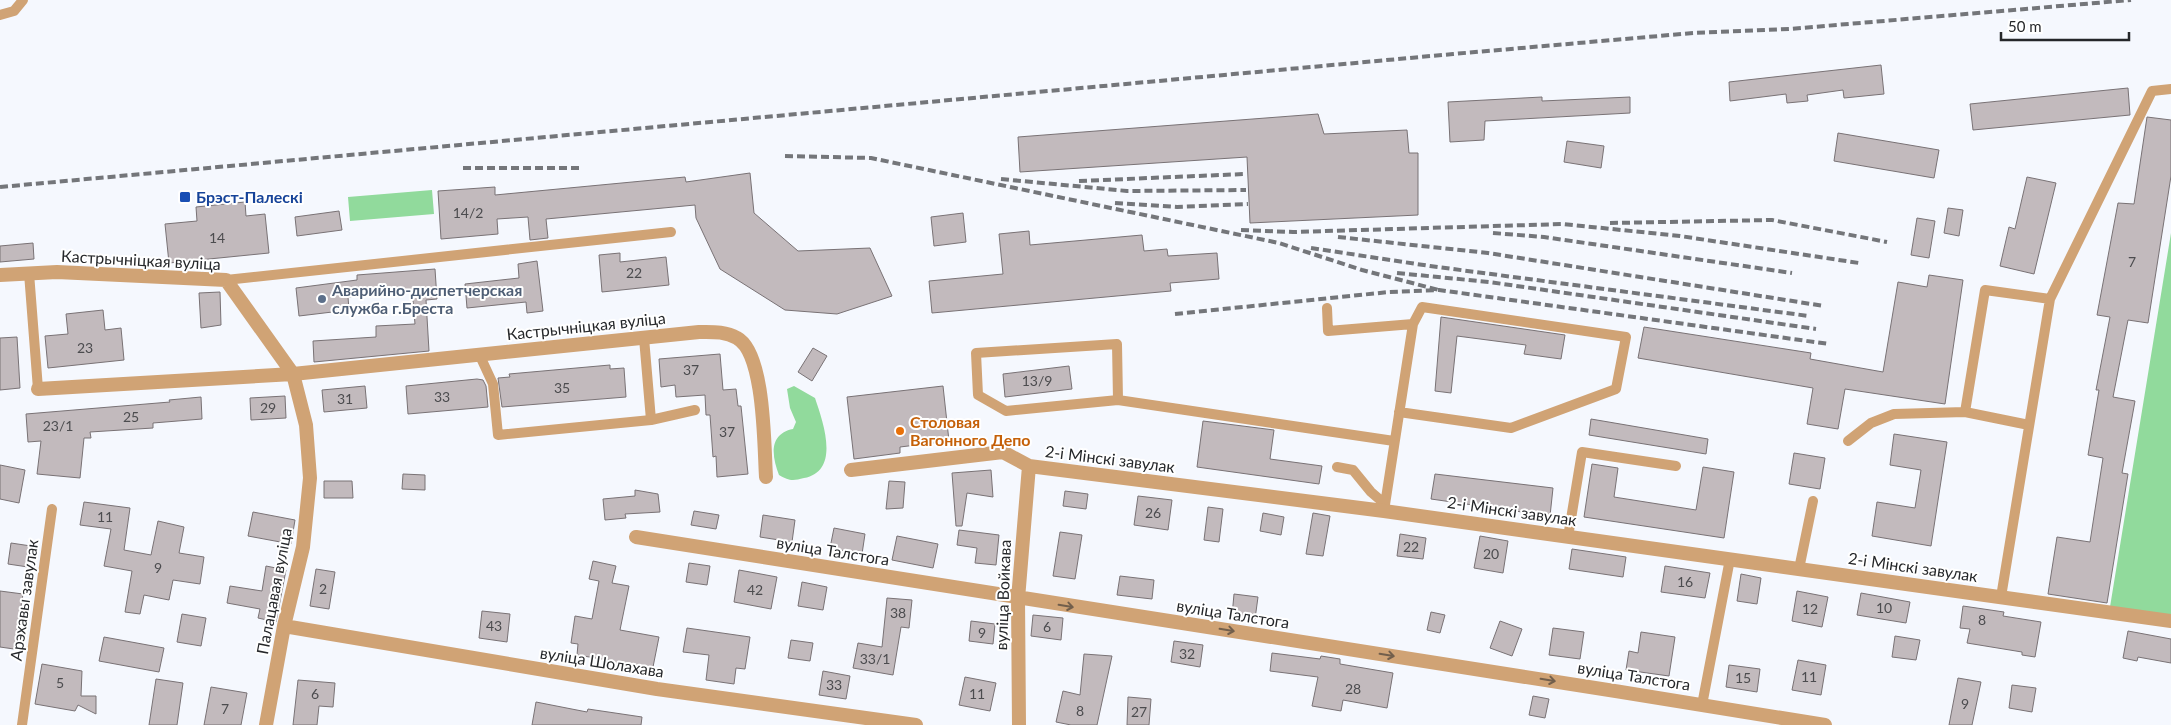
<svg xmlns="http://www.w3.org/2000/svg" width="2171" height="725" viewBox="0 0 2171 725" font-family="Lato,sans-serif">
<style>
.green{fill:#91da9c}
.building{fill:#c2babd;stroke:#797275}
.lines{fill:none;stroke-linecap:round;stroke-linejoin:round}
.service{stroke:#d0a375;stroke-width:10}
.minor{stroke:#d0a375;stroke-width:14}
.rail{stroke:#74767a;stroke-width:4;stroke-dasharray:8 4;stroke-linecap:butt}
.oneway{stroke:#725f4c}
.transit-dot{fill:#1a4fb4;stroke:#fff;stroke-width:2}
.service-dot{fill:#5c6f8a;stroke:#fff;stroke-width:2}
.food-dot{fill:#e8710a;stroke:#fff;stroke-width:2}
.labels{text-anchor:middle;stroke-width:4;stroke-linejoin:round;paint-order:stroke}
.number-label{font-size:14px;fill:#4c4c4f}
.transit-label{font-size:16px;font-weight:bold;fill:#164399;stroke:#fff;text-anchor:start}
.street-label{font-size:16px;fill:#25272a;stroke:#fff}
.service-label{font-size:16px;font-weight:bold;fill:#4e5e75;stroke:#fff;text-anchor:start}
.food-label{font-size:16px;font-weight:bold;fill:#c56008;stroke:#fff;text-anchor:start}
</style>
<rect width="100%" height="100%" fill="#f5f8fe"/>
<!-- green -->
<path class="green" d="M432,190l2,24 -84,7 -2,-24z
M2171,233v383l-61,-9z
M794,386l21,12c8,24 26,73 -11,80 -11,3 -15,3 -25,-3 -7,-18 -11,-41 14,-46l3,-7 -6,-14 -3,-19z"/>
<!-- building -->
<path class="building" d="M1881,65l3,29 -40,4 -1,-8 -36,5 1,6 -21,2 -1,-9 -56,7 -1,-19z
M2128,88l2,27 -157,15 -3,-26z
M1542,97v4l88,-4v16l-145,8 -1,19 -34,2 -2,-40z
M1318,114l6,20 83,-4 2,23h9v62l-168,8 -3,-66 -227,15 -2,-35z
M2147,117l24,3v56l-23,147 -20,-3 -15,77 22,4 -13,72 6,1 -21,129 -59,-9 9,-57 33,5 13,-84 -15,-3 11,-65h-3l14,-73 -13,-2 21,-112 16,1z
M1838,133l101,17 -5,28 -100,-17z
M1567,141l37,5 -3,22 -37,-6z
M750,173l4,40 44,38 72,-3 22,48 -55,18 -52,-4 -65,-41 -24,-51 -1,-13 -149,14 2,19 -18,2 -2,-23 -31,2 1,15 -57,5 -3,-48 57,-4v8l190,-18 1,5z
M2027,177l29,6 -22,91 -34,-8 9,-39 6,2z
M245,202l1,14 19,-2 4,39 -100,10 -4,-39 32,-3 -1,-14z
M1948,208l15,2 -4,26 -15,-3z
M339,211l3,19 -45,6 -2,-19z
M963,213l3,29 -32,4 -3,-29z
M1917,218l18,3 -6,37 -18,-3z
M1029,231l1,14 112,-10 2,16 23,-2 1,7 49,-3 2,26 -49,4 1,8 -239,22 -3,-32 74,-7 -4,-40z
M33,243l1,16 -34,3v-16z
M620,253v9l46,-5 3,28 -67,7 -3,-37z
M537,261l6,50 -16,2 -1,-11 -59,6 -2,-24 54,-6 -1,-14z
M435,269l2,30 -11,1 3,51 -115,11 -1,-21 63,-4v-11l39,-2 -3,-34 -64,7 1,13 -50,6 -3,-28 61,-8v-5z
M1929,275l34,5 -18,124 -100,-15 -7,40 -31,-5 6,-36 -175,-30 6,-31 167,26 -1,6 73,13 15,-90 29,5z
M220,292l1,33 -20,3 -2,-35z
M103,310l2,20 16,-2 3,32 -76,8 -3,-32 23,-2 -2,-20z
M1441,317l124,18 -4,24 -37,-5 2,-9 -69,-9 -6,57 -16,-2z
M17,337l3,51 -20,2v-52z
M813,348l14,8 -15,25 -14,-9z
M720,354l3,36 13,-1 2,17h3l7,68 -31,3 -1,-21 -3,1 -3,-42h-4l-1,-20 -29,2 -1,-12 -14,2 -2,-28z
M610,365v4l14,-1 2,29 -124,10 -4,-29 12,-1 -1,-3z
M1069,366l3,23 -67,8 -2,-23z
M477,379l6,1 3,6 2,21 -80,7 -2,-28z
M365,386l2,22 -43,4 -2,-22z
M943,386l6,55 -49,6v6l-46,6 -7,-62z
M285,396l1,22 -35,2 -1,-22z
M201,397l1,22 -49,4v5l-63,4 1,6h-7l-4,40 -43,-4 4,-33 -13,1 -2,-28 144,-12 -1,-2z
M1591,419l117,20 -2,15 -117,-19z
M1203,421l71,9 -4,29 52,7 -3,18 -122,-17z
M1894,434l53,8 -16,104 -59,-10 5,-34 38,6 6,-38 -31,-5z
M1794,453l31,5 -5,31 -31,-5z
M1592,464l26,4 -4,29 82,13 7,-43 31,5 -10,66 -140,-21z
M0,465l25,5 -6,33 -19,-4z
M991,470l2,27 -26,-4 -5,33h-6l-4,-53z
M403,474l22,1v15l-23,-1z
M1435,474l118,14 -3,28 -119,-17z
M324,481h28l1,17h-29z
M889,481l16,1 -2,26 -17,1z
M635,490l23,4 2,18 -35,2 1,4 -21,2 -2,-21 32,-3z
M1065,491l23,3 -2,15 -23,-3z
M1138,496l34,4 -4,30 -34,-5z
M84,502l46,6 -6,42 27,5 7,-34 26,6 -5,26 25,4 -4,27 -27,-4 -4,20 -25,-5 -4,19 -15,-2 7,-41 -28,-5 7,-37 -31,-4z
M1208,507l15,2 -4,33 -15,-2z
M694,511l25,4 -3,14 -25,-4z
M253,512l42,8 -4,24 -43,-8z
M1263,513l21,4 -3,18 -21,-4z
M1313,513l17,3 -7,40 -17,-2z
M763,515l32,5 -3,22 -32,-5z
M834,528l31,6 -3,20 -32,-6z
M959,530l40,5 -3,30 -21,-2 2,-15 -20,-3z
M1060,532l22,3 -7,44 -22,-3z
M1400,534l26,4 -3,21 -26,-3z
M897,536l41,8 -5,24 -41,-8z
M1480,536l28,5 -5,32 -29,-5z
M11,543l20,3 -3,21 -20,-3z
M1572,549l54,8 -3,20 -54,-8z
M593,561l23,5 -4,17 17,3 -9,44 39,7 -7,35 -39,-7 1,-4 -37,-6 1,-11 -7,-1 4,-27 17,3 7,-38 -10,-2z
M689,563l21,3 -3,19 -21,-3z
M266,566l20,4 -10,52 -18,-4 2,-9 -33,-6 3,-17 32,5z
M1665,566l45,7 -5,25 -44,-6z
M316,569l19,3 -6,37 -19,-3z
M739,570l38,7 -6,32 -37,-7z
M1741,574l20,4 -4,26 -20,-3z
M1120,576l34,4 -2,19 -35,-4z
M802,582l25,5 -4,23 -25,-4z
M0,591l23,3 -9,55 -14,-2z
M1797,591l31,6 -6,30 -30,-6z
M1861,593l49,9 -4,21 -49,-8z
M1234,594l24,3 -3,22 -23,-3z
M887,598l25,2 -3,28 -8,-1 -8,48 -40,-7 5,-25 24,4z
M1963,606l41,6 -1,4 38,6 -6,35 -13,-2v-3l-55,-9 3,-14 -10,-1z
M482,611l28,3 -3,28 -28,-4z
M1431,612l14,3 -5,18 -13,-3z
M182,614l24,4 -5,28 -24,-4z
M1033,615l30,3 -2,22 -30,-4z
M971,621l24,3 -2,20 -24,-3z
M1500,621l22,8 -10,27 -22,-8z
M687,628l63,9 -5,32 -9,-1 -2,16 -28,-4 3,-25 -26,-3z
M1553,628l31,4 -4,27 -31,-4z
M2128,631l43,8v24l-33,-6 -1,4 -14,-3z
M1641,632l34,5 -6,39 -43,-6 3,-19 9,2z
M1895,636l25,4 -4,20 -24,-3z
M104,637l60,11 -5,24 -60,-11z
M791,640l22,3 -3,18 -22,-3z
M1174,641l29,4 -3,22 -29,-5z
M1272,653l48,6 1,-3 19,3v5l53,9 -6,35 -44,-8 -2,11 -29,-5 6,-29 -48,-6z
M1084,654l28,2 -15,69h-26l-15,-3 7,-31 17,4z
M1798,660l28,5 -5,30 -29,-5z
M42,664l40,7 -1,25h15v18l-18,-9 -3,6 -40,-7z
M1729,665l31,4 -3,23 -31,-5z
M823,671l27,5 -4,23 -27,-4z
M965,677l31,6 -6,28 -31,-6z
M1958,678l23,4 -9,43h-23z
M156,679l27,4 -6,42h-28z
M298,680l37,3 -2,24 -14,-1 -2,19h-24z
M2012,685l24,3 -4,24 -23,-4z
M211,687l36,6 -6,32h-37z
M1533,696l16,3 -4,19 -16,-3z
M1128,697l23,2 -2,26h-22z
M536,702l51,10 1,-3 54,8 -1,8h-109z"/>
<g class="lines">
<!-- service -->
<path class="service" d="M0,15l14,-4 9,-11
M29,273l9,116
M226,280l445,-48
M1327,308l1,23 85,-7 -29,187
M644,338l7,82
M480,356l13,28 5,51 153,-15 44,-10
M1118,400l-1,-56 -141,9 2,42 28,16 112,-11 276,41
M1399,412l112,16 105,-39 10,-52 -204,-30 -9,17
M1965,412l20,-122 65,9
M1848,441l23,-18 23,-9 71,-2 64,13
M1337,467l16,3 18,22 14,12
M1568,537l14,-85 94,14
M1799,569l14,-68
M2001,597l49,-298 102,-208 19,-2
M1702,705l28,-146
M22,725l30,-216"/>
<!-- minor -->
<path class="minor" d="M0,275l57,-3 169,8 67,94 13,51 4,53 -7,69 -19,79 -18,99
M38,389l255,-15 406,-42c13,0 26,-1 38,6 28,15 27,109 29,139
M851,470l152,-18 26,14 355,45 787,110
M636,537c396,64 793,123 1189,188
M284,626l373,63 259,36
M1019,725l-1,-126 11,-133"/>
<!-- rail -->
<path class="rail" d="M785,156l86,2 408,85 83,27 77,20
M463,168h118
M1001,179l126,12 119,-1
M1079,181l165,-7
M0,187l1453,-133 240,-21 96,-4 342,-29
M1115,203l62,4 71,-3
M1610,223l162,-3 115,22
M1241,230l52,2 270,-8 117,12 179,27
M1493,233l51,4 248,36
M1338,237l150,16 336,53
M1311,248l119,18 379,50
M1397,273l92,9 327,47
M1175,314l214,-22 50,-2 390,54"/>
</g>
<!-- one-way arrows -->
<defs><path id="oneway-shaft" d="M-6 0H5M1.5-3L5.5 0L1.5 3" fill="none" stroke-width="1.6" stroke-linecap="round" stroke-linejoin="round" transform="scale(1.25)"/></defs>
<g class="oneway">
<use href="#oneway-shaft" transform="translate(1066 606) rotate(9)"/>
<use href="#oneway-shaft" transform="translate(1227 630) rotate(9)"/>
<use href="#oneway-shaft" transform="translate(1387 655) rotate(9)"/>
<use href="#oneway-shaft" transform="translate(1548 680) rotate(9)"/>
</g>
<!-- markers -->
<rect class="transit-dot" x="179" y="191" width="12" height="12" rx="2.5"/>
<circle class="service-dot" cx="322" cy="299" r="5"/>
<circle class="food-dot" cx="900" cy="431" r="5"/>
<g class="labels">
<!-- number labels -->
<g class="number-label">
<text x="468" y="218">14/2</text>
<text x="217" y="243">14</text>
<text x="2132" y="267">7</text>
<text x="634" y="278">22</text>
<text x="85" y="353">23</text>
<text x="691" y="375">37</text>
<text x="1037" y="386">13/9</text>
<text x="562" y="393">35</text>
<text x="442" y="402">33</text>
<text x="345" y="404">31</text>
<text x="268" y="413">29</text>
<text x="131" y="422">25</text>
<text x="58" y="431">23/1</text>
<text x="727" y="437">37</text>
<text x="1153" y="518">26</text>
<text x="105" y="522">11</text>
<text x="1411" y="552">22</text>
<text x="1491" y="559">20</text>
<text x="158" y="573">9</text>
<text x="1685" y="587">16</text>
<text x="323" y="594">2</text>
<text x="755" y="595">42</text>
<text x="1884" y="613">10</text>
<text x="1810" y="614">12</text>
<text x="898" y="618">38</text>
<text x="1982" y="625">8</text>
<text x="494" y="631">43</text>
<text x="1047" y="632">6</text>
<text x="982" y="638">9</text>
<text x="1187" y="659">32</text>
<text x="875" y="664">33/1</text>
<text x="1809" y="682">11</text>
<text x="1743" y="683">15</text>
<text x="60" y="688">5</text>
<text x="834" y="690">33</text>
<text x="1353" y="694">28</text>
<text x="315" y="699">6</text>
<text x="977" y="699">11</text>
<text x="1965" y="709">9</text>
<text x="225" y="714">7</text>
<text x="1080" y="716">8</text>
<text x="1139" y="717">27</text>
</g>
<!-- transit labels -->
<g class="transit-label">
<text x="196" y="203">Брэст-Палескі</text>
</g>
<!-- street labels -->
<g class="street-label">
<text transform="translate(141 260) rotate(3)" y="6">Кастрычніцкая вуліца</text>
<text transform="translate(586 326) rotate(-6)" y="6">Кастрычніцкая вуліца</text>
<text transform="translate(1110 459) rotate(7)" y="6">2-і Мінскі завулак</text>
<text transform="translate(1512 511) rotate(8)" y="6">2-і Мінскі завулак</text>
<text transform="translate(833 551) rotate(9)" y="6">вуліца Талстога</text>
<text transform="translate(1913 567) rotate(8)" y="6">2-і Мінскі завулак</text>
<text transform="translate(274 591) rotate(-79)" y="6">Палацавая вуліца</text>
<text transform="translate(1003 595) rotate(-88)" y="6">вуліца Войкава</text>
<text transform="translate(24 600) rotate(-82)" y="6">Арэхавы завулак</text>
<text transform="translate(1233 614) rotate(9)" y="6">вуліца Талстога</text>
<text transform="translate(602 662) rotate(9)" y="6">вуліца Шолахава</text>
<text transform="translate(1634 676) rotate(9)" y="6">вуліца Талстога</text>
</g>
<!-- service labels -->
<g class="service-label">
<text x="332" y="296">Аварийно-диспетчерская<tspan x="332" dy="18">служба г.Бреста</tspan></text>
</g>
<!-- food labels -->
<g class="food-label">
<text x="910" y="428">Столовая<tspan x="910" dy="18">Вагонного Депо</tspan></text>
</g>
</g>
<!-- scale -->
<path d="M2001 32v8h128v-8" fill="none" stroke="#25272a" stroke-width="2.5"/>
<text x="2008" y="32" font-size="15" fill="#25272a" stroke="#ffffff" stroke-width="4" paint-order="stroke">50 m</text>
</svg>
